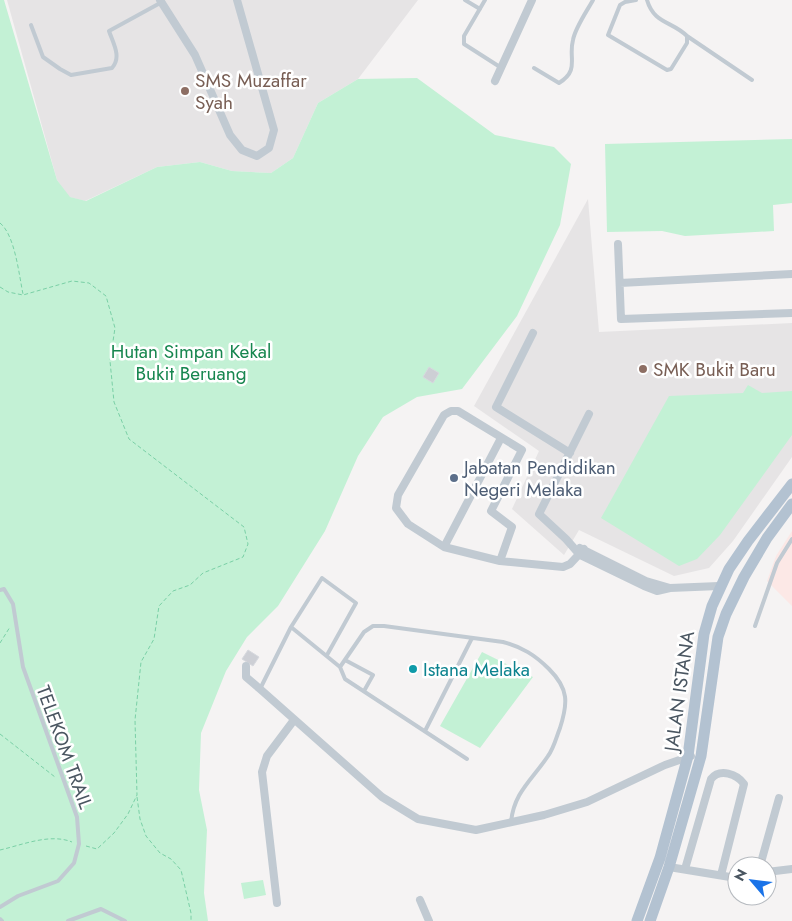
<svg xmlns="http://www.w3.org/2000/svg" width="792" height="921" viewBox="0 0 792 921" font-family="Jost,sans-serif">
<style>
.education{fill:#e6e4e5}
.medical{fill:#fce8e6}
.green{fill:#c3f1d5}
.building{fill:#cdcfd5;stroke:#d7d9de}
.lines{fill:none;stroke-linecap:round;stroke-linejoin:round}
.path{stroke:#7ad0a6;stroke-width:1;stroke-dasharray:4 2.5;stroke-linecap:butt}
.lane{stroke:#c1cad2;stroke-width:4}
.street{stroke:#c1cad2;stroke-width:8}
.primary{stroke:#b3c2d1;stroke-width:11}
.education-dot{fill:#8d6e63;stroke:#fff;stroke-width:2}
.service-dot{fill:#5c6f8a;stroke:#fff;stroke-width:2}
.culture-dot{fill:#0f9aa8;stroke:#fff;stroke-width:2}
.labels{text-anchor:middle;stroke-width:5;stroke-linejoin:round;paint-order:stroke}
.education-label{font-size:19px;fill:#785e54;stroke:#fff;text-anchor:start}
.park-label{font-size:19px;fill:#17864f;stroke:#fff}
.service-label{font-size:19px;fill:#4e5e75;stroke:#fff;text-anchor:start}
.culture-label{font-size:19px;fill:#0d838f;stroke:#fff;text-anchor:start}
.street-label{font-size:19px;fill:#4a5661;stroke:#fff}
</style>
<rect width="100%" height="100%" fill="#f5f3f3"/>
<!-- education -->
<path class="education" d="M7,0h411l-60,79 -40,24 -25,55 -22,15 -39,-2 -32,-9 -43,5 -72,34 -16,-4 -12,-17z
M588,199l11,133 193,-9v134l-59,84 -24,27 -35,8 -95,-46 -15,25 -52,-46 27,-58 -65,-45z"/>
<!-- medical -->
<path class="medical" d="M792,531v75l-25,-25 9,-25z"/>
<!-- green -->
<path class="green" d="M0,0h4l53,180 13,17 16,4 71,-34 43,-5 32,9 39,2 22,-15 25,-55 40,-24 59,-1 78,57 59,12 17,17 -11,61 -43,91 -55,73 -45,8 -34,20 -25,39 -33,75 -47,75 -31,31 -21,34 -25,62 -2,57 8,40 -3,63 4,28h-208z
M792,139v64l-19,2 1,26 -89,5 -23,-5 -55,1 -2,-88z
M748,385l14,8 30,-2v44l-72,100 -23,24 -18,7 -78,-48 68,-122 74,-3z
M482,652l51,25 -53,71 -40,-22z
M263,880l3,15 -22,4 -3,-16z"/>
<!-- building -->
<path class="building" d="M429,367l10,6 -6,10 -10,-6z
M248,650l11,7 -6,9 -11,-7z"/>
<g class="lines">
<!-- path -->
<path class="path" d="M0,223c15,12 19,52 23,71
M0,287l8,5 15,3 49,-14 17,2 17,13 9,32 -5,33 4,41 15,37 115,88 4,17 -5,13 -40,16 -13,12 -17,6 -14,15 -5,33 -13,23 -6,58 2,75 -9,19 -14,19 -17,16 -11,-3
M0,643l10,-16
M0,734l55,43
M137,797l3,22 6,17 14,17 11,6 10,11 10,43v8
M0,850c22,-5 50,-17 72,-8"/>
<!-- lane -->
<path class="lane" d="M465,0l15,9
M485,0l-21,36v8l36,23
M636,0l-11,2 -5,3 -12,30 59,35 4,-1 16,-26v-7c-15,-15 -33,-12 -40,-36
M31,25l12,32 17,12 11,6 41,-7c10,-11 1,-25 -3,-37l53,-29
M687,36l65,44
M534,68l25,15c21,-13 9,-25 14,-43 2,-12 14,-29 20,-40
M0,590l4,-1 9,15 10,63 54,150 2,27 -5,19 -16,18 -40,15 -18,11
M755,626l22,-63 15,-24
M291,627l49,40 5,12 122,80
M345,660l28,15 -9,16
M340,667l24,-35 9,-6h11l119,16c19,5 32,13 46,27 20,20 19,34 11,59 -4,10 -6,20 -12,28 -16,24 -34,36 -37,66
M260,689l31,-62 31,-49 34,25 -29,52
M425,731l47,-93
M0,919l2,2
M68,921l33,-12 24,12"/>
<!-- street -->
<path class="street" d="M160,0l35,55 35,80 12,15 15,6 12,-8 5,-18 -37,-130
M495,81l37,-81
M618,244l3,75 171,-6
M620,283l172,-9
M533,333l-37,74 74,46
M589,414l-50,100 27,25 14,16 64,31 13,5 13,-3 49,-2
M444,547l57,-109
M580,548l66,33 24,7
M500,561l12,-34 -21,-16 31,-61 -64,-39h-7l-7,4 -46,80 -2,13 12,16 36,23 56,14 63,6 7,-3 14,-15
M246,666v11l14,12 122,108 36,22 58,11 68,-15 43,-13 78,-37 26,-9
M760,866l19,-68
M669,867l61,10 7,-1
M685,869l26,-90c9,-11 26,-5 33,5l-23,91
M767,872l25,-3
M420,900l9,21
M277,903l-15,-131 5,-16 27,-36"/>
<!-- primary -->
<path class="primary" d="M637,921l23,-63 28,-102 16,-122 8,-28 17,-37 19,-28 44,-57
M650,921l19,-54 32,-111 17,-119 8,-23 18,-37 23,-39 25,-34"/>
</g>
<!-- markers -->
<g class="education-dot">
<circle cx="185" cy="91" r="5"/>
<circle cx="643" cy="369" r="5"/>
</g>
<circle class="service-dot" cx="454" cy="478" r="5"/>
<circle class="culture-dot" cx="413" cy="669" r="5"/>
<g class="labels">
<!-- education labels -->
<g class="education-label">
<text x="195" y="87">SMS Muzaffar<tspan x="195" dy="22">Syah</tspan></text>
<text x="653" y="376">SMK Bukit Baru</text>
</g>
<!-- park labels -->
<g class="park-label">
<text x="191" y="358">Hutan Simpan Kekal<tspan x="191" dy="22">Bukit Beruang</tspan></text>
</g>
<!-- service labels -->
<g class="service-label">
<text x="464" y="474">Jabatan Pendidikan<tspan x="464" dy="22">Negeri Melaka</tspan></text>
</g>
<!-- culture labels -->
<g class="culture-label">
<text x="423" y="676">Istana Melaka</text>
</g>
<!-- street labels -->
<g class="street-label">
<text transform="translate(679 691) rotate(-82)" y="7">JALAN ISTANA</text>
<text transform="translate(65 747) rotate(70)" y="7">TELEKOM TRAIL</text>
</g>
</g>
<!-- north arrow -->
<g transform="translate(752 881) rotate(298)"><circle r="24" fill="#ffffff" stroke="#b7bbc0"/>
<path d="M0-4L9 19L0 12L-9 19Z" fill="#1a73e8"/>
<text y="-8" font-size="14" font-weight="bold" text-anchor="middle" fill="#4a5661">N</text>
</g>
</svg>
